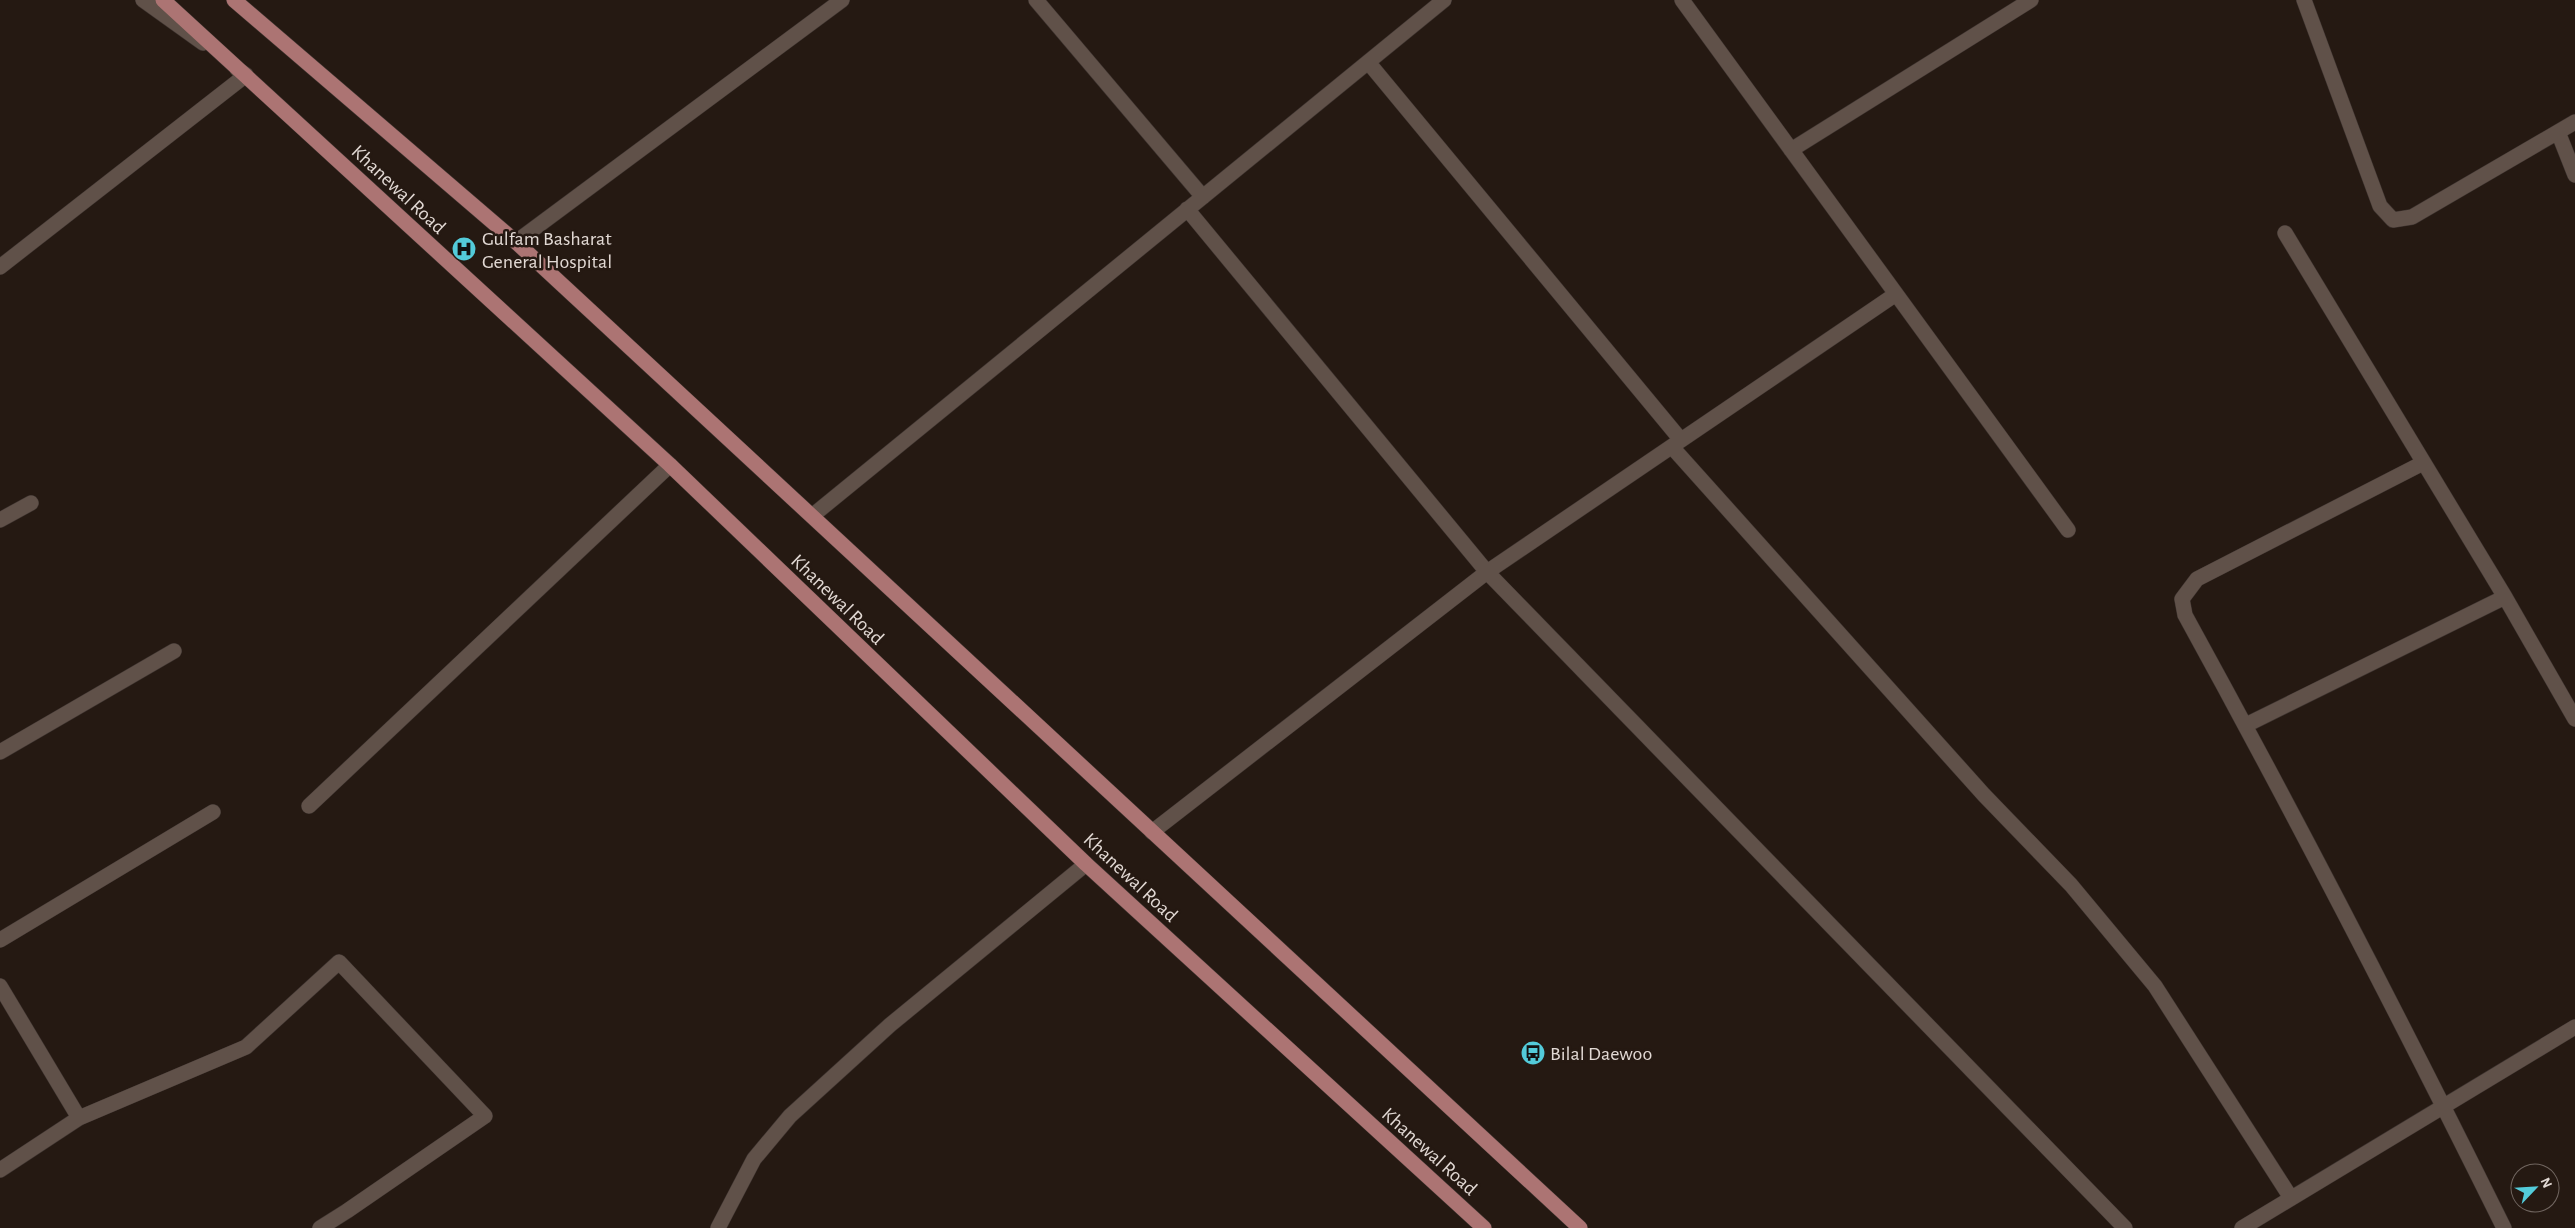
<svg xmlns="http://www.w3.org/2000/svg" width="2575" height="1228" viewBox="0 0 2575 1228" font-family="'Alegreya Sans',sans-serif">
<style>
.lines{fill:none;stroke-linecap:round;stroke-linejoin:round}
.minor-casing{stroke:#3d332f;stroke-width:16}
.major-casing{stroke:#3d332f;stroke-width:16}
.minor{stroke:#605149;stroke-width:15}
.major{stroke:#ac7473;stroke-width:15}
.labels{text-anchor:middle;stroke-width:5;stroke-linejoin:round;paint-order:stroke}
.street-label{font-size:20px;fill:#e2d9d4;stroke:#251912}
.poi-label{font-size:20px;fill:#e2d9d4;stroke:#251912;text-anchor:start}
</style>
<rect width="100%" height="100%" fill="#251912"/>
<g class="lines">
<defs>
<path id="minor" d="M143,0l60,43
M1036,0l167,197
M1682,0l386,530
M2304,0l76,206 13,14 19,-3 163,-95
M1368,62l313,378
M2558,132l17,43
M1791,150l240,-150
M1187,209l300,363 638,656
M2285,233l220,364 70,122
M516,242l326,-242
M0,267l246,-192 -9,-6
M1672,447l312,348 87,90 84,101 136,212
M2423,463l-226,116 -15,20 3,16c111,202 217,407 319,613
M812,516l632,-516
M0,520l31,-17
M2246,725l259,-128
M0,752l174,-101
M309,806l361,-341
M1152,832l335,-260 409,-278
M0,940l213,-128
M0,986l79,132 -79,52
M79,1118l167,-71 93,-85 146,154 -138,95 -27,17
M718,1228l36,-69 36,-43 100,-91 196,-161
M2242,1228l333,-201"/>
<path id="major" d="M163,0l507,465 416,399 398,364
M234,0l282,242 1064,986"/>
</defs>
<!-- minor casing -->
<use href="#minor" class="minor-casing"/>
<!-- major casing -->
<use href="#major" class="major-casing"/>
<!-- minor -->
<use href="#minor" class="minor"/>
<!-- major -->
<use href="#major" class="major"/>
</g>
<!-- icons -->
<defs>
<symbol id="hospital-disc" viewBox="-11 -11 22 22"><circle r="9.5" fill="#53cbda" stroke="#251912"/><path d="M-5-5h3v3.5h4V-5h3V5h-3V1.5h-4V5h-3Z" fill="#111"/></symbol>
<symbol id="bus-disc" viewBox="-11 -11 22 22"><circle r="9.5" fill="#53cbda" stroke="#251912"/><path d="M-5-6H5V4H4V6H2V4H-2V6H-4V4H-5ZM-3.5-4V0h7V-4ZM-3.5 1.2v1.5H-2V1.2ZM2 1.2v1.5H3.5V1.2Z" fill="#111"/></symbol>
</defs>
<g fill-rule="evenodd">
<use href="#hospital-disc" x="450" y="235" width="28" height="28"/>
<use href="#bus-disc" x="1519" y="1039" width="28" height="28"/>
</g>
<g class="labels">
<!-- street labels -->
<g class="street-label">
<text transform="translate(399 189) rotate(43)" y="7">Khanewal Road</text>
<text transform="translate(838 599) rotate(44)" y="7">Khanewal Road</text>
<text transform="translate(1131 877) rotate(43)" y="7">Khanewal Road</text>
<text transform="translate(1430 1151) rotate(42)" y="7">Khanewal Road</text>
</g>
<!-- poi labels -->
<g class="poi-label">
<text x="482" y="245">Gulfam Basharat<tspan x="482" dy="23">General Hospital</tspan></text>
<text x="1550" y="1060">Bilal Daewoo</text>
</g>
</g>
<!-- north arrow -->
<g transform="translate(2535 1188) rotate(65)"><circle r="24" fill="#251912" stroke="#716660"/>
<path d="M0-4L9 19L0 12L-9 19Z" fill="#53cbda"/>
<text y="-8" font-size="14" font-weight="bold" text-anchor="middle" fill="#e2d9d4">N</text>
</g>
</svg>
